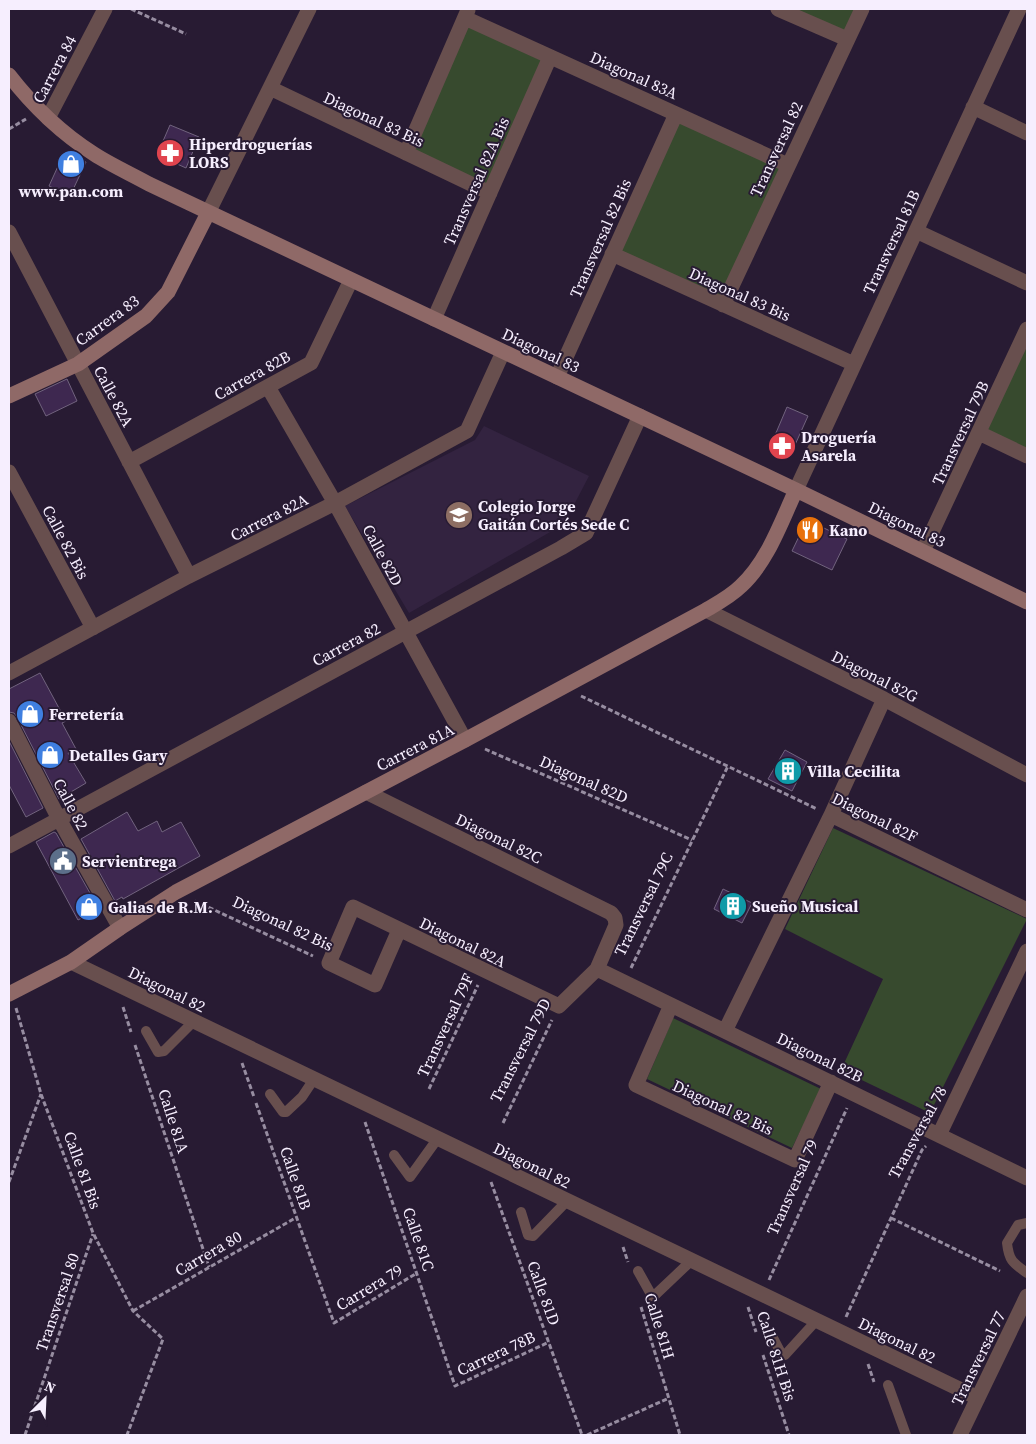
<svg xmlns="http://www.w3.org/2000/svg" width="1036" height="1444" viewBox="0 0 1036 1444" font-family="'Source Serif 4',serif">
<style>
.built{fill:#332340}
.green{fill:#374a2e}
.building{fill:#3e2850;stroke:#71637e}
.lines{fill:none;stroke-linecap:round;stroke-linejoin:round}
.path{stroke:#978da1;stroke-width:3;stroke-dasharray:5 2.5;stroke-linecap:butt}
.lane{stroke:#684f4e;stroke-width:10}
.street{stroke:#684f4e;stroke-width:15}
.secondary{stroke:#8f6967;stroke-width:15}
.labels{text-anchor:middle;stroke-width:4;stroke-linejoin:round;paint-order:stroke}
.street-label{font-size:16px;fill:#f6eefe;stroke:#281b33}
.poi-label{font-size:16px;font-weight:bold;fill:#f6eefe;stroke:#281b33;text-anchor:start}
</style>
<rect width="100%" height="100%" fill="#281b33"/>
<!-- built -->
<path class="built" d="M484,426l105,50 -25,48 -155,89 -64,-107 130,-66z"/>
<!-- green -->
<path class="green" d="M778,9h84l-15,30z
M465,18l85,39 -60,136 -84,-40z
M676,114l112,51 -65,140 -111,-51z
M1027,329v127l-48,-23z
M833,828l194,91 -97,194 -89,-43 42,-91 -98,-50z
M673,1018l148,71 -29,59 -145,-69z"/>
<!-- building -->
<path class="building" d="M170,125l29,12 -13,31 -29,-13z
M64,153l22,9 -16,34 -21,-10z
M67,379l10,22 -31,15 -11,-22z
M787,407l21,9 -18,40 -20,-9z
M807,520l40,19 -15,31 -40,-19z
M40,673l26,48 -4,2 14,26 -8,4 18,30 -27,16 -42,-82 -3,-4 -5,-1v-23z
M9,741l34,67 -17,9 -17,-32z
M785,750l22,12 -15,29 -24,-12z
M127,812l11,19 19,-10 5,11 19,-10 19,34 -77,43 -1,-2 -7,4 -34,-62z
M54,832l2,1 43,76 -21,11 -42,-78z
M723,889l29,14 -10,20 -28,-14z"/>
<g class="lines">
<!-- path -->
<path class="path" d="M131,9l55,25
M9,129l17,-10
M581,696l236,113
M485,749l207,91
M195,901l118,55
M631,968l97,-202
M123,1007l8,25
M16,1008l25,86 52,139 40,78 30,28 -36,96
M135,1045l74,222
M242,1063l12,34
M429,1089l49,-104
M256,1103l78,220 83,-50
M365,1122l90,264 94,-44
M503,1123l49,-103
M9,1182l32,-88
M491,1182l91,253
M891,1218l109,53
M623,1247l5,15
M769,1280l78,-172
M641,1307l39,128
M748,1307l8,25
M133,1311l164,-94
M846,1317l76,-167 4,-4
M763,1355l26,80
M868,1364l6,18
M25,1435l68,-201
M587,1435l82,-37"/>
<!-- lane -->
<path class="lane" d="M146,1031l12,21 6,-1 30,-30
M270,1094l13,18h3l16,-15 12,-18
M394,1155l16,22 28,-39
M521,1212l7,23 5,1 34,-35
M1027,1223l-9,2 -11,18c2,18 6,20 20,30
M638,1271l14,25h2l38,-36
M771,1334l11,21h3l31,-34
M888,1385l18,50"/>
<!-- street -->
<path class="street" d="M778,9l69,30
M465,18l323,147
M270,88l220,105
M973,107l54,26
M48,118l57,-109
M406,153l62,-143
M208,213l101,-204
M916,231l111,52
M9,232l180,344
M612,254l242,110
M723,305l139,-296
M434,319l116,-262
M557,377l119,-263
M268,387l67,116 130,237
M979,433l48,23
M129,462l182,-99 40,-83
M9,472l84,156
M796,490l223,-481
M923,551l104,-222
M706,610l178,89 143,76
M9,673l180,-97 146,-73 132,-72 36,-79
M9,721l50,98 61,109
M366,792l245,121 4,5 1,7 -19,44 -38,37 -206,-99 -24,56 46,22 24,-55
M831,815l196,95
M9,846l552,-298 25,-15 54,-117
M71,962l907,436
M597,969l430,209
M671,1005l-35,80 159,75 36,-78
M725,1031l106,-216 53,-116
M939,1135l88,-184
M960,1435l67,-139"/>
<!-- secondary -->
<path class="secondary" d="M9,75c24,31 52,58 85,79 17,11 37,20 55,30l647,306 231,112
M9,396l69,-32 68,-48 22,-24 40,-79
M9,994l62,-32 49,-34 56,-36 289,-152 241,-130c12,-7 25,-14 35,-24 27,-25 40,-64 55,-96"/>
</g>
<!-- icons -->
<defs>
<symbol id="pharmacy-disc" viewBox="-11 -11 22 22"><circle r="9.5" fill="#e0444e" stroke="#281b33"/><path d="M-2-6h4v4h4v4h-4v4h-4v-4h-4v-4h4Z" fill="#fff"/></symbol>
<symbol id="shop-disc" viewBox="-11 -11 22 22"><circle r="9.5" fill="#3f7fe0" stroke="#281b33"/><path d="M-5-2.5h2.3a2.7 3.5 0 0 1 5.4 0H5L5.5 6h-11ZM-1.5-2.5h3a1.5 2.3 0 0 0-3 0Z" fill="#fff"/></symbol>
<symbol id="school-disc" viewBox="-11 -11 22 22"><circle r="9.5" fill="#8d6e63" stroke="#281b33"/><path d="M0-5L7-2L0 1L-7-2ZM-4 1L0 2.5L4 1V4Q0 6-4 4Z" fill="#fff"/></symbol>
<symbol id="restaurant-disc" viewBox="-11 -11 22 22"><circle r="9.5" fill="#e8710a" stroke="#281b33"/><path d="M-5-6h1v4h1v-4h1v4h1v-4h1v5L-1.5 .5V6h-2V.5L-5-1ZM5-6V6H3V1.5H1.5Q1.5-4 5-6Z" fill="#fff"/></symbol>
<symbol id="building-disc" viewBox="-11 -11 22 22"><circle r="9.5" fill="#0f9aa8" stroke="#281b33"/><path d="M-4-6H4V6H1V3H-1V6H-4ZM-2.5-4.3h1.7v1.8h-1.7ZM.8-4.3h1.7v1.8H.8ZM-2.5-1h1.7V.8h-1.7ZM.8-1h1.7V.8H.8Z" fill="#fff"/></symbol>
<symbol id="civic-disc" viewBox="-11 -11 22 22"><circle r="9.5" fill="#5c6f8a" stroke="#281b33"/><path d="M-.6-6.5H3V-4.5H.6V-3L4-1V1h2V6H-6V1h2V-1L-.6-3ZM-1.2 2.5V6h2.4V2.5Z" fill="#fff"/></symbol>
</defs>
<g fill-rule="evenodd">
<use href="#pharmacy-disc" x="154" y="137" width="32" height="32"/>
<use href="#shop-disc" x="55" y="148" width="32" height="32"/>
<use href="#pharmacy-disc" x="766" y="430" width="32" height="32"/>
<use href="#school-disc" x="443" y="499" width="32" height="32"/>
<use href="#restaurant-disc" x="794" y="514" width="32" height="32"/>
<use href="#shop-disc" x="14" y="698" width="32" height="32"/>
<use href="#shop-disc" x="34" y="739" width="32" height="32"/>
<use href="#building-disc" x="772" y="755" width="32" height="32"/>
<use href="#civic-disc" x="47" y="845" width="32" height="32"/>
<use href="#building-disc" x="717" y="890" width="32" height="32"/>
<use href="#shop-disc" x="73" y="891" width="32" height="32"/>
</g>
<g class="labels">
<!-- street labels -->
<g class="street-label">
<text transform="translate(54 69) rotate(-62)" y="6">Carrera 84</text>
<text transform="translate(634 75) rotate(24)" y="6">Diagonal 83A</text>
<text transform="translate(374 119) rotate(25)" y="6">Diagonal 83 Bis</text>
<text transform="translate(776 149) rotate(-65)" y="6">Transversal 82</text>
<text transform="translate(476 181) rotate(-66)" y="6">Transversal 82A Bis</text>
<text transform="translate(600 238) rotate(-66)" y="6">Transversal 82 Bis</text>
<text transform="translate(891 242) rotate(-65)" y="6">Transversal 81B</text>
<text transform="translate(740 294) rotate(24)" y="6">Diagonal 83 Bis</text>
<text transform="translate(107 320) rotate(-36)" y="6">Carrera 83</text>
<text transform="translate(541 350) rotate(25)" y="6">Diagonal 83</text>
<text transform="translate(252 375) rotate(-29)" y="6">Carrera 82B</text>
<text transform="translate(114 396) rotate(62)" y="6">Calle 82A</text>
<text transform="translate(960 433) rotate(-65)" y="6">Transversal 79B</text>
<text transform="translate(269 517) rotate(-27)" y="6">Carrera 82A</text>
<text transform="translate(907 524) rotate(26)" y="6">Diagonal 83</text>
<text transform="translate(66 542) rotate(62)" y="6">Calle 82 Bis</text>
<text transform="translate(383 555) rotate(62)" y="6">Calle 82D</text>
<text transform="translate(346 644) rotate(-28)" y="6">Carrera 82</text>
<text transform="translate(875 676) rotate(27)" y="6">Diagonal 82G</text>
<text transform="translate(415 747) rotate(-27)" y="6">Carrera 81A</text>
<text transform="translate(584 779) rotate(24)" y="6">Diagonal 82D</text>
<text transform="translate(71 804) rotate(62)" y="6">Calle 82</text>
<text transform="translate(875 817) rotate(26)" y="6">Diagonal 82F</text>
<text transform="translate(499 838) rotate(26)" y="6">Diagonal 82C</text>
<text transform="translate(643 904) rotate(-64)" y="6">Transversal 79C</text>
<text transform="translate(283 923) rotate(25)" y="6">Diagonal 82 Bis</text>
<text transform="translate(463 942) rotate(26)" y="6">Diagonal 82A</text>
<text transform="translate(167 989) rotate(26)" y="6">Diagonal 82</text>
<text transform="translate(445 1025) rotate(-65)" y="6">Transversal 79F</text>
<text transform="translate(520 1050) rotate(-63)" y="6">Transversal 79D</text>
<text transform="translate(820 1057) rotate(26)" y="6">Diagonal 82B</text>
<text transform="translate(723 1107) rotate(25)" y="6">Diagonal 82 Bis</text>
<text transform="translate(174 1121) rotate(72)" y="6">Calle 81A</text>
<text transform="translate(917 1132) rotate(-61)" y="6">Transversal 78</text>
<text transform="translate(532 1165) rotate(26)" y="6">Diagonal 82</text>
<text transform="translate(83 1170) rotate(70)" y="6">Calle 81 Bis</text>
<text transform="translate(296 1178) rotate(71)" y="6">Calle 81B</text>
<text transform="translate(792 1187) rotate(-66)" y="6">Transversal 79</text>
<text transform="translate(419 1239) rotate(71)" y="6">Calle 81C</text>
<text transform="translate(208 1253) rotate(-30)" y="6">Carrera 80</text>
<text transform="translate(369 1287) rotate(-31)" y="6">Carrera 79</text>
<text transform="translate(544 1293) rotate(70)" y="6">Calle 81D</text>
<text transform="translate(57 1302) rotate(-71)" y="6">Transversal 80</text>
<text transform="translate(660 1326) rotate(73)" y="6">Calle 81H</text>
<text transform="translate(897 1340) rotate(26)" y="6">Diagonal 82</text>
<text transform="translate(496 1353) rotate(-25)" y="6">Carrera 78B</text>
<text transform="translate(777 1356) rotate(72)" y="6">Calle 81H Bis</text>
<text transform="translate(978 1358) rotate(-64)" y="6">Transversal 77</text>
</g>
<!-- poi labels -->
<g class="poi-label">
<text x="189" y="150">Hiperdroguerías<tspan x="189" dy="18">LORS</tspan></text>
<text x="71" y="197" text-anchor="middle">www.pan.com</text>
<text x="801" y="443">Droguería<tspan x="801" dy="18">Asarela</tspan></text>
<text x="478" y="512">Colegio Jorge<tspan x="478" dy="18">Gaitán Cortés Sede C</tspan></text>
<text x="829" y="536">Kano</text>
<text x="49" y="720">Ferretería</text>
<text x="69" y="761">Detalles Gary</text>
<text x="807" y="777">Villa Cecilita</text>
<text x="82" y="867">Servientrega</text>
<text x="752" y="912">Sueño Musical</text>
<text x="108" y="913">Galias de R.M.</text>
</g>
</g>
<!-- border -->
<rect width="1036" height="1444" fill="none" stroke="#f6eefe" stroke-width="20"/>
<!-- north arrow -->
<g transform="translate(45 1399) rotate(24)" stroke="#281b33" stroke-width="4" paint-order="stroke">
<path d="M0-4L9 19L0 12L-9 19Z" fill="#f6eefe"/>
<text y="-8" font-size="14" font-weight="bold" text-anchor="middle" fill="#f6eefe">N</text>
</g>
</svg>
